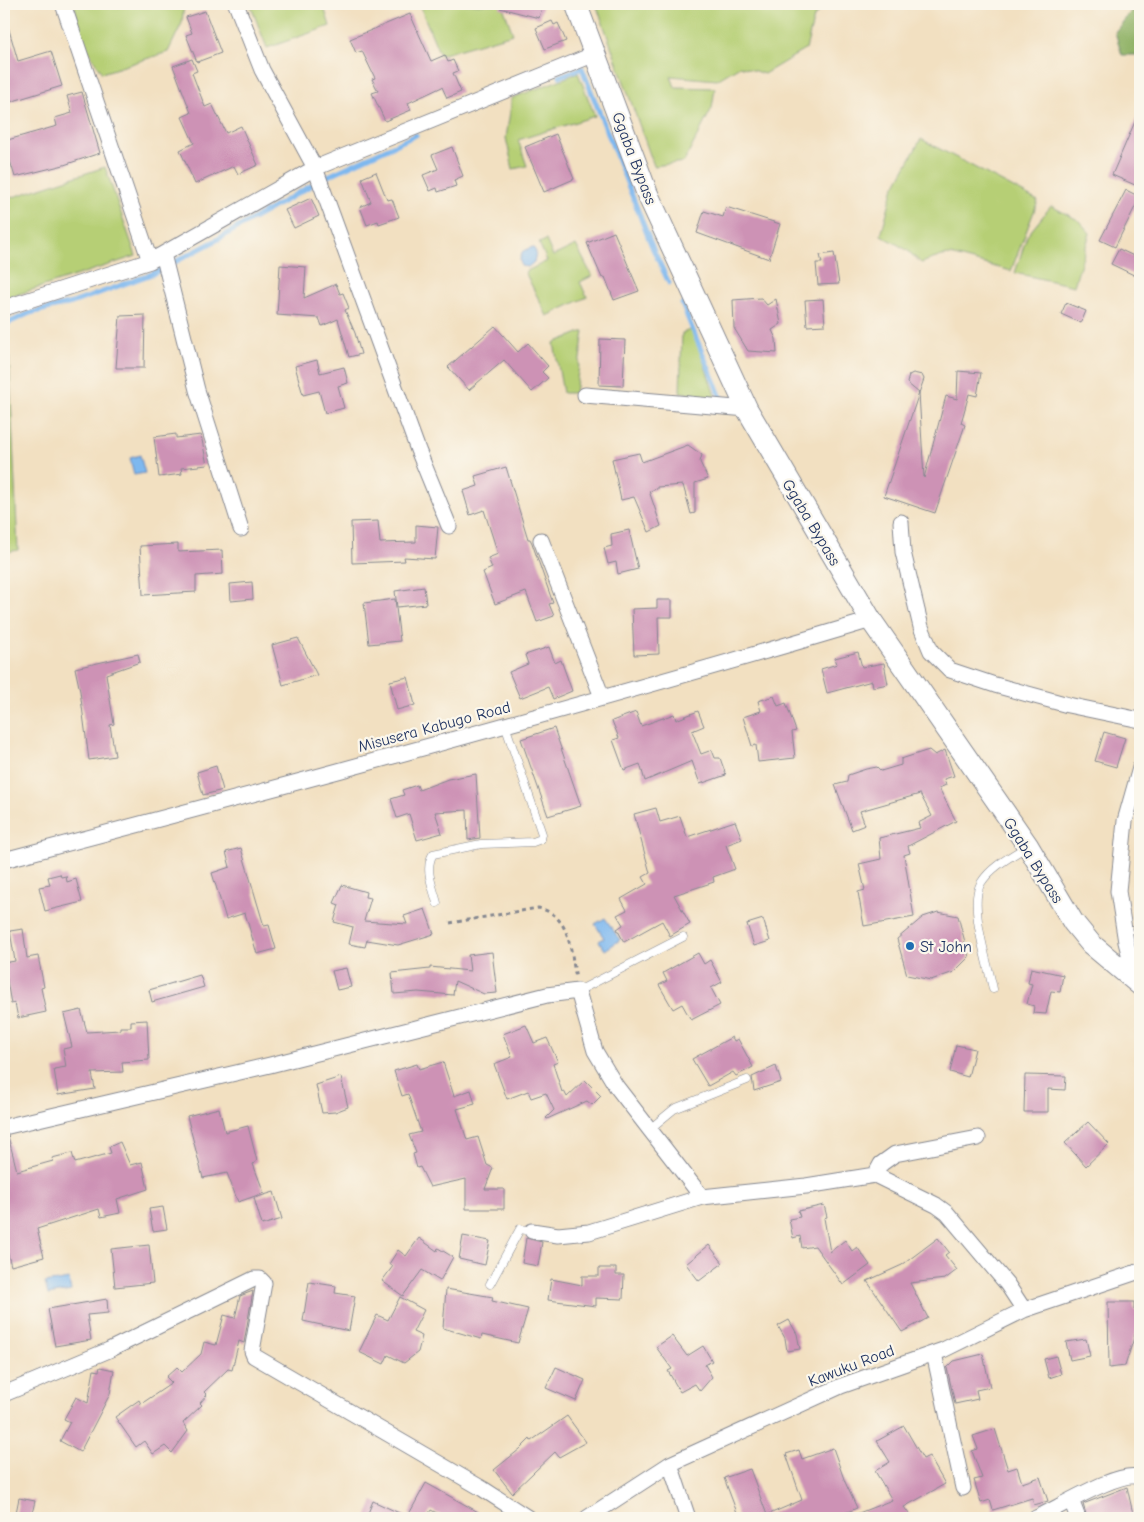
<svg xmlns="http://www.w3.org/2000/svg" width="1144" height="1522" viewBox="0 0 1144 1522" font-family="'Comic Neue',sans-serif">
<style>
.green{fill:#b6cf75;stroke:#687f6a}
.forest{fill:#90b266;stroke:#567062}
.water{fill:#7eb8ef;stroke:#4c74a6}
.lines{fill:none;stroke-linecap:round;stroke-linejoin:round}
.stream{stroke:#7eb8ef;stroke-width:5}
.building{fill:#cd92b5}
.lane-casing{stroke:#868890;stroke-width:9}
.street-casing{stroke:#868890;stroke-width:17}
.secondary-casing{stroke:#868890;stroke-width:23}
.path{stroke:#868890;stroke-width:3;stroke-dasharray:4 4;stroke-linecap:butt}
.lane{stroke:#fff;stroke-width:8}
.street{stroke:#fff;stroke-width:15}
.secondary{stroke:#fff;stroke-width:21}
.poi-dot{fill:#1f6fb2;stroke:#fbf7ec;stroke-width:2}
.labels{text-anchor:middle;stroke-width:4.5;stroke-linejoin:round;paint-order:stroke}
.street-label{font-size:16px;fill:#1b2f5e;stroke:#fbf7ec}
.poi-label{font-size:16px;fill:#1b2f5e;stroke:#fbf7ec;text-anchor:start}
</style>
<rect width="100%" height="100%" fill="#fbf7ec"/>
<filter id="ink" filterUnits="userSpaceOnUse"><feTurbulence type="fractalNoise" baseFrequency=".02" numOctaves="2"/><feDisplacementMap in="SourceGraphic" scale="10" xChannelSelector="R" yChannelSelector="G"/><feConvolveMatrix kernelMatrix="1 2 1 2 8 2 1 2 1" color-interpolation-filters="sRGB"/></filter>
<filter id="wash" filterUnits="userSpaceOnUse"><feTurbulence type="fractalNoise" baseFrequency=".0096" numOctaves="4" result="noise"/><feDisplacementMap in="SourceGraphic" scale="20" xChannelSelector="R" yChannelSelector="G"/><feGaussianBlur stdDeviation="1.12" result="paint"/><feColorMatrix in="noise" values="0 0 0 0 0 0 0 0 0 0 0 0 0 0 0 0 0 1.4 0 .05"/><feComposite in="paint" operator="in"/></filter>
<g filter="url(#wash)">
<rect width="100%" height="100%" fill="#f2e0c1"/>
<!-- green -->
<path class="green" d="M74,4h110l-2,19 -14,29 -66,21 -20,-32z
M250,4h73l7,22 -63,22z
M419,4h83l11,30 -73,21z
M596,4h229l-11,13 -8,32 -42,25 -24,-8 -23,14 -46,-4 4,11 40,1 -3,20 -28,54 -30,4z
M578,73l17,43 -77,24 9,26 -14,3 -7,-31 6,-40z
M921,139l117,62 -27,70 -61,-16 -8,1 -21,7 -14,-13 -26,-15 12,-45z
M105,167l31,89 -132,43v-99z
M1051,206l27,14 12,13 -16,53 -59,-13 12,-37z
M546,240l7,16 23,-11 16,31 -12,6 7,15 -40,19 -22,-44 22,-11 -8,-18z
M693,329l23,70 -36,-7 2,-59z
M584,331l-9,62h-12l-9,-50z
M4,353h5l9,197 -14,3z"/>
<!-- forest -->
<path class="forest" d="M1132,10l8,5v40h-18l-7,-23z"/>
<!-- water -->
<path class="water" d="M533,247l3,5 -2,10 -6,5 -7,-1 -1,-7 3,-8z
M140,455l5,18 -11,2 -4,-17z
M605,918l15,22 -15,10 -6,-9 5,-3 -9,-14z
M69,1279l2,12 -23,4 -3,-12z"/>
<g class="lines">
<!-- stream -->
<path class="stream" d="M560,76l22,-8 71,181 16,34
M682,304l42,101
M4,325l26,-12 42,-10 80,-29 61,-32 113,-65 90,-42"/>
</g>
<g id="blocks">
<!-- building -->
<path class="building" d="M501,4h42l-4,14 -39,-10z
M205,11l16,42 -24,9 -11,-27 6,-2 -6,-16z
M410,14l21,47 14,-6 3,7 5,-2 5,11 -5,2 8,19 -14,6 -5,-11 -34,16 3,7 -26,11 -13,-28 6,-2 -6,-12 3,-1 -13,-27 -6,2 -6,-14z
M552,21l2,4 4,-2 8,18 -21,8 -9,-21z
M7,23l11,38 33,-10 11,35 -52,16 -3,-9h-3v-69z
M192,59l5,12 -5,2 13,34 7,-3 14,29 15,-7 17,39 -20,9 -4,-8 -39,18 -15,-34 14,-7 -12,-26 9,-4 -18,-47z
M82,92l18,61 -36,12 -49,12 -11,-36 53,-15 -2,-8 17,-5 -5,-17z
M1140,110v64l-5,11 -23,-10z
M556,134l18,45 -30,13 -19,-45z
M452,147l11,29 -9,4 2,6 -18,6 -1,-4 -7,3 -7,-16 15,-6 -6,-14z
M376,172l11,28 5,-1 7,18 -20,7 -1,-3 -11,4 -7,-18 11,-5 -9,-24z
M1126,190l14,7 -25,50 -15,-7z
M311,198l8,18 -25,12 -9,-18z
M726,207l54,17 -11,35 -72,-26 7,-22 19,6z
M614,232l25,59 -25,9 -9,-23 -3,1 -15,-35z
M1119,249l21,10v19l-29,-14z
M834,253l5,31 -21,1 -2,-22h6l-2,-8z
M280,265l26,2 -2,31 32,-14 4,10 3,-1 6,15 -4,2 10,23 6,21 -12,3 -11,-38 -16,7 -3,-8 -42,-3z
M761,298l6,7 9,-6 5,25 -9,6 4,9 1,14 -29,-2 -14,-23 -1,-28z
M823,299l2,26 -18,1 -2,-26z
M1066,303l20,8 -5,12 -20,-9z
M145,315l-1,53h-28l4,-52z
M495,326l23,26 10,-9 20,23 -6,6 6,6 -16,14 -28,-32 -35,30 -21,-23z
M600,339l25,1 -2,46 -24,-1z
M317,360l3,13 24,-6 4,16 -10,3 6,22 -19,5 -6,-22 -16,4 -8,-29z
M958,371l23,2 -4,23 -8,-2 -8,29 4,2 -30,88 -51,-17 35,-103 5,85 22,-82 11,3z
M913,373l9,2 2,4 -5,14 -12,-10 2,-8z
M176,434v4l25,-3 6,30 -26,3 1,6 -23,3 -5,-40z
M688,445l14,10 -2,7 8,17 -13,4v30l-4,1 -8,-29 -26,2v2l-8,2 12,35 -12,6 -15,-35 -13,3 -9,-41 27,-6 3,9z
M506,467l22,72h2l2,4 21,60 -4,1 5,12 -17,6 -11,-30 -31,12 -12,-32 9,-4 -4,-10 10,-4 -14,-44 -14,5 -7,-24 15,-5 -3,-10z
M378,521l2,22 36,-1v-17l22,2 -3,32 -31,-2 1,4 -53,2 -1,-41z
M629,530l9,39 -20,5 -2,-12 -8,2 -4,-16 8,-2 -1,-12z
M178,544v8l44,-2 1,24 -27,2v16l-53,3 -3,-49z
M252,582l1,17 -22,2 -1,-17z
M424,587l2,17 -29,3 -2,-16z
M395,599l5,42 -31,3 -5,-41z
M657,600h15v17h-14l1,37 -25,1 -2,-46 25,-1z
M298,638l19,37 -34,10 -11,-40z
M549,647l6,16 6,-3 11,31 -19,8 -5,-12 -28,11 -11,-26 19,-8 -3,-9z
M858,652l4,15 22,-4 4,21 -15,3 -1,-6 -45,12 -6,-24 16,-5 -2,-6z
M138,654l2,8 -34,12 8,50 -4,1 5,31 -26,4 -9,-69 -5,-23z
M408,677l7,28 -18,5 -7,-29z
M774,696l4,10 8,-3 10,28 -4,1 3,26 -37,4 -2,-17 -4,1 -9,-29 18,-6 -3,-10z
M698,711l6,15 -12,5 9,23 11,-4 3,8h5l6,17 -26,9 -8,-23 -47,20 -5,-17 -16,6 -11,-30 6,-2 -7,-17 24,-9 5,14 33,-12 2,6z
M554,728l27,78 -33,10 -27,-77z
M1104,732l21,6 -9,29 -21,-6z
M929,750l6,5 10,-5 9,26 -10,3 2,6 -7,3 17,33 -48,25 2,7 -6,2 10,62 -50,9 -6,-34 7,-2 -6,-26 22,-5 -2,-21 41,-10 -2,-5 14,-7 -12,-22 -60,17 5,14 -13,5 -17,-45 12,-3 1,-7 18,-6 11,-2 4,4 20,-6v-6z
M216,766l7,24 -20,5 -6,-23z
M476,774l4,64 -12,2 -1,-30 -32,2 7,21 -25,7 -8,-26 -12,4 -6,-19 13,-4 -2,-5 15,-5 2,5 29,-11z
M656,808l4,14 20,-6 7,21 48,-16 7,18 -16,6 9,24 -22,8 1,5 -40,13 16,29 -20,12 -8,-15 -38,21 -7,-13 6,-4 -6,-10 10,-5 -6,-11 26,-15 -4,-7 7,-4 -16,-59z
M241,848l23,78 5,-1 7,24 -19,5 -12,-41 -19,6 -14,-46 18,-6 -4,-15z
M60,874l1,3 5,-1 1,6 9,-3 6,23 -37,9 -6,-24 11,-2 -2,-8z
M342,885l24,7 -1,5 6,1 -7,23 43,3 -3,-8 21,-7 9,25 -36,11 -31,-5 -2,7 -16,-3 4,-17 -19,-5 5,-17 -5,-2z
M938,912l20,4 11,41 -15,15 -23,8 -24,-5 -10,-36 26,-22z
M763,919l7,22 -16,5 -7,-22z
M23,929l4,29 11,-2 6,31 -3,1 5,24 -28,6 -3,-15 -4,1 -7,-41 11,-2 -5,-30z
M492,952l5,41 -13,1 -29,-13 -2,14 -35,-3 -24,2 -2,-21 38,-4v-2l40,4 -2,-16z
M698,953l6,11 6,-4 12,22 -11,6 9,17 -29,15 -9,-16 -9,5 -14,-24 8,-4 -4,-8z
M346,968l5,19 -14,3 -5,-19z
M1031,968l32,7 -3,17 -9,-1 -5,23 -13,-1 1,-7 -7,-2 5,-20 -4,-1z
M200,975l4,12 -52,15 -3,-12z
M81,1010l6,22 33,-2v-3h11v-6l16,-1 2,40 -27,2 1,10 -31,1 3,16 -37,6 -4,-26 12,-2 -3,-18 9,-2 -8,-33z
M526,1025l8,18 13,-5 11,24 -5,2 9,28 2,-1 3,6 18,-17 16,16 -9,9 -5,-4 -40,18 -1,-1 8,-8 -8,-17 -15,5 -3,-7 -21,8 -13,-35 18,-7 -9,-23z
M732,1037l2,4 4,-2 15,28 -17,9 -3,-4 -25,14 -16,-27z
M956,1045l19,4 -7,28 -18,-5z
M443,1062l11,34 17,-6 4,14 -18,5 10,31 11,-3 9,28 6,3 -8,21h19v20h-38v-30l-36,8 -10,-20 -3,1 -4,-14 3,-1 -7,-18 12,-3 -13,-38 -6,2 -8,-25 23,-7 2,5z
M776,1066l5,16 -27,9 -2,-14z
M1025,1075l41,1 -1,14 -17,-1v23h-24z
M341,1077l7,30 -13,5 -13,1 -6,-28z
M219,1108l6,24 23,-6 9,35 -4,3 11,29 -26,9 -11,-29 -24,5 -16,-62z
M1088,1122l21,22 -23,22 -21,-23z
M8,1136l9,35 36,-10 -1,-3 20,-5 3,10 36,-10 -2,-6 11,-5 10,23 12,-3 6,27 -31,10 3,14 -19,4 -2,-8 -62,20 7,28 -33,9 -7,-27v-102z
M274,1192l8,27 -20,6 -8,-27z
M824,1205l3,12 -3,1 6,34 15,-12 7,11 5,-4 13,18 -27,20 -28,-39 -13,2 -2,-12 -7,2 -4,-19 11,-2 -2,-6z
M163,1207l4,22 -14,2 -4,-22z
M463,1236l27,5 -5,24 -26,-6z
M419,1238l18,13 1,-3 15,9 -13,24 -18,-11 -19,26 -21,-15 11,-15 -4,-2 9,-14 8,6z
M526,1238l16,4 -4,24 -16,-3z
M938,1238l11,14 -4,3 12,15 -12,9 -35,4 18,35 -26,14 -35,-51 35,-16z
M149,1245l4,38 -38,4 -4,-38z
M709,1245l14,18 -24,18 -13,-17z
M599,1268h17v7h8l-1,24 -27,-1v8l-48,-6 3,-21 31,6v-9h17z
M309,1282l27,4 -1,7 20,3 -6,35 -46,-10z
M446,1289l47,8 -1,4 36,8 -10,34 -36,-8 -1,4 -38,-11z
M253,1291l-9,52 -5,-2 -7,29 -4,-1 -24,23 3,3 -7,8 2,2 -19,18 5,8 -16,22 -7,-7 -12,8 -9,-13 -8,6 -21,-30 24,-17 2,4 31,-21 -6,-6 11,-10 5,5 19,-18 3,-12 12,3 8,-30 11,3 5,-22z
M400,1297l24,13 -11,22 9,4 -4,16 -14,11 -16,-8 -4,9 -25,-12 18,-37 11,5z
M107,1299l1,14 -21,2 4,25 -36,6 -7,-37z
M1108,1302h26v8l6,-1v10l-15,47 -16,2z
M789,1320l8,14 3,15 -13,2 -2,-13 -7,-12z
M672,1336l15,20 16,-10 9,15 -7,4 7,12 -12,14 -5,-7 -15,8 -12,-21 4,-2 -16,-22z
M1086,1339l4,17 -20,4 -4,-18z
M983,1354l7,33 -14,3 2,9 -23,5 -8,-36 7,-7z
M1056,1356l5,18 -12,4 -5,-19z
M100,1367l14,3 -4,24 -30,58 -20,-11 10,-19 -6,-3 12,-22 12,6 6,-33 5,1z
M556,1367l29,13 -9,21 -30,-13z
M567,1416l19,26 -27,15 -4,-5 -43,41 -18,-23 26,-21 10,-10 1,2z
M904,1426l19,33 6,-3 16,28 -41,23 8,11h-66l46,-18 -17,-29 15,-9 -13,-21z
M995,1429l13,41 9,-3 5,16 18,-6 8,24 -14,4 -2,-7 -39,12 -3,-10 -9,3 -7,-23 8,-2 -10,-27 6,-2 -5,-13z
M833,1448l12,34 12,26 -24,10h-94l-15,-40 26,-9 17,46 35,-15 -16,-46 13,-4 3,9z
M426,1483l63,35h-43l-15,-8 -5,8h-9l-8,-4z
M1127,1487l7,31h-47l-4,-14z
M19,1498l16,3 -4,17h-16z
M373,1501l37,17h-44z"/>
</g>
</g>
<g filter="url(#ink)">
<use href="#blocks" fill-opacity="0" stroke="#868890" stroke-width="1"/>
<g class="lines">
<defs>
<path id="lane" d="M437,903c-4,-16 -13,-34 -4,-49l48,-10 52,-2 8,-3 1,-5 -37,-109
M993,989c-5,-25 -25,-85 -12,-106 10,-16 29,-26 45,-36
M578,991l105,-54
M651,1128l23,-19 73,-29
M490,1284l30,-55 12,2"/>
<path id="street" d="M63,4l87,257 13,-7
M236,4l26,66 53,98 280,-114
M4,308l146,-47
M585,395l162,14
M901,522l2,30 18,75 10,24 19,19 45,15 73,20 72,15
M241,529l-44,-139 -34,-136 152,-86 103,282 31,76
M541,540l61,157
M4,860c290,-76 580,-154 867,-240
M1136,981l-10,-39 -8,-51 7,-70 15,-53
M4,1127l266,-62 277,-70 31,-4 17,60 21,35 86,111 104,-11 69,-11
M875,1175l61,30 11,8 60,71 17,26
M875,1175l6,-11 14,-10 83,-16
M532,1231l26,4 31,-3 113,-35
M934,1353l29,135
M4,1394l105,-44 145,-71h6l4,4 -12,68 2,5 229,133 45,29
M670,1464l18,54
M1071,1500l7,18
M587,1518l83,-54 171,-78 102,-36 81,-40 116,-39
M1036,1518c19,-8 87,-51 104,-40"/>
<path id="secondary" d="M576,4l71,189 100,216 124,211 157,226 45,76 18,22 49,41"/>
</defs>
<!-- lane casing -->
<use href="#lane" class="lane-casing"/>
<!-- street casing -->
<use href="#street" class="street-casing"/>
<!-- secondary casing -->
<use href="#secondary" class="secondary-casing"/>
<!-- path -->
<path class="path" d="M450,923l88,-15c33,7 32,42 38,70
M4,1363l4,14"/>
<!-- lane -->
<use href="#lane" class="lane"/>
<!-- street -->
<use href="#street" class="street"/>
<!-- secondary -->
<use href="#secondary" class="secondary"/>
</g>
</g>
<!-- markers -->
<circle class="poi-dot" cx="910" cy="946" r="5"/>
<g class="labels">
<!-- street labels -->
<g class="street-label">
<text transform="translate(635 158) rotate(69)" y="6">Ggaba Bypass</text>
<text transform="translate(812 522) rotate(59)" y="6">Ggaba Bypass</text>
<text transform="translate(434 726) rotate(-15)" y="6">Misusera Kabugo Road</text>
<text transform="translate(1034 860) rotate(58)" y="6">Ggaba Bypass</text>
<text transform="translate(851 1365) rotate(-21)" y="6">Kawuku Road</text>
</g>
<!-- poi labels -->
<g class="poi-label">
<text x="920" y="952">St John</text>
</g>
</g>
<!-- margin -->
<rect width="1144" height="1522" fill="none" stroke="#fbf7ec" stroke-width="20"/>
</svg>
